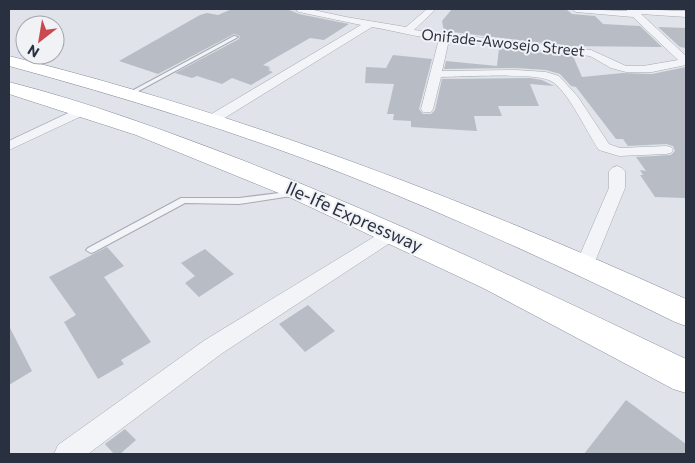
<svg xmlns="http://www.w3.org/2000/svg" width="695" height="463" viewBox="0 0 695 463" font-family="Commissioner,sans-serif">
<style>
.building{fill:#b8bcc5}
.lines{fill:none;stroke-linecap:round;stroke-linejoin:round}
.service-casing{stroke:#a5aab3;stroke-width:2}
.minor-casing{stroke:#a5aab3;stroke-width:1}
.trunk-casing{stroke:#888f9f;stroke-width:1}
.service{fill:#f3f4f7;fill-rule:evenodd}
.minor{fill:#f3f4f7;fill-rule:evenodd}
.trunk{fill:#fff;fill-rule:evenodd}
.labels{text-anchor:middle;stroke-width:4;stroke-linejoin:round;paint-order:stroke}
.far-street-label{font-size:15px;fill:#293040;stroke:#f0f2f6}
.street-label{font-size:18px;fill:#293040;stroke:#f0f2f6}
</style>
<rect width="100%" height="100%" fill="#e0e3e9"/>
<!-- building -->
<path class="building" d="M232,9h55l12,5 50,10 -25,16 -14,-2 -47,27 7,2 -2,1 3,1 -3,1 5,2 -22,13 -19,-7 -10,6 -25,-8 -5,2 -17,-5 64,-34 1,-3 -6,-2 -76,40 -39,-13 81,-46 7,-2 11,2z
M452,9l115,1 5,4 23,2 8,8 37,2 22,21 -94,-1 -124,-15 -2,-10z
M658,27l28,1v20l-6,-1z
M499,48l74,8 9,21 41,-4 29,1 34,-7v131l-31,-1 -15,-22h3l-3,-5 6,1 -10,-14 35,-2 4,-4 -2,-5 -7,-2 -38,2 -5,-7h-7l-40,-52 -5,-1 -11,-12 -14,-4 -30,-2 -72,1 2,-8 51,5z
M393,55l39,4 -13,50 4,5h8l4,-4 7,-31 88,-1 12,2 12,6 -24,-2 9,22h-41l4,10h-28l3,15 -66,-4v-6l-18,-1 1,-6h-7l7,-30 -29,-1 1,-16 20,1z
M107,247l17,19 -20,11 47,65 -30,18 3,4 -26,15 -34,-57 12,-7 -27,-38z
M205,249l29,25 -35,23 -14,-14 10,-7 -14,-13z
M308,305l27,26 -30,21 -26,-28z
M9,326l23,45 -23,14z
M626,400l60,44v10h-102z
M125,429l11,11 -16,14h-6l-9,-10z"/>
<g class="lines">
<defs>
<path id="service" d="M234,36l4,1 -105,57 -5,-1z
M295,191h3l1,2 -1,2 -59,9 -54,-1 -91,49 -3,1 -5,-3 2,-2 93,-50h58z"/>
<path id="minor" d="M295,9h14l37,8 60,10 21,-18h9l-22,21 177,20 35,16h17l35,-6 -45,-43 -57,-5 -4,-3 55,2 -1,-2 60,2v6l-45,-3 45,42v9l-34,7h-26l-15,-4 -21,-12 -141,-16 -7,31 74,-1 30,2 13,4 19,21 31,47 11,4 46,-2 5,1 2,3 -2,3 -5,1 -47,2 -20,-6c-12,-17 -31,-60 -48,-69 -15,-9 -89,-4 -110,-4l-8,32 -2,3h-8l-2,-3 18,-70c-23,-2 -44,-8 -67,-12l-154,95h-10l-2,-3 2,-3 153,-91 -62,-13z
M81,107l5,1 1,3 -1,3 -77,36v-9z
M617,166l5,2 3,3v17l-33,81 -7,2 -7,-2 -2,-5 33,-76v-17l3,-3z
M393,227l6,2 3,4 -3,4 -178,117 -133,100h-34l4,-9 147,-105 182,-111z"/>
<path id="trunk" d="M9,56c234,58 458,144 677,243v27l-11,-4c-108,-53 -217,-103 -328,-147 -110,-43 -224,-78 -338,-109z
M9,82c79,20 157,49 233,78 151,59 298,129 444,199v34l-13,-4 -190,-101 -192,-90 -155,-63 -127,-41z"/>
</defs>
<!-- service casing -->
<use href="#service" class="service-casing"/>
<!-- minor casing -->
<use href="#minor" class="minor-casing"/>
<!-- trunk casing -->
<use href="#trunk" class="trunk-casing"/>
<!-- service -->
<use href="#service" class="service"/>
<!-- minor -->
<use href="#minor" class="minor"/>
<!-- trunk -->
<use href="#trunk" class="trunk"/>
</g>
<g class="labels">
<!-- far-street labels -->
<g class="far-street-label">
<text transform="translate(503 43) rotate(6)" y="5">Onifade-Awosejo Street</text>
</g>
<!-- street labels -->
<g class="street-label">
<text transform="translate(354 217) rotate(24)" y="6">Ile-Ife Expressway</text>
</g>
</g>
<!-- border -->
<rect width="695" height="463" fill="none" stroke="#293040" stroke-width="20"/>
<!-- north arrow -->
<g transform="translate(40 40) rotate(211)"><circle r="24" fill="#f0f2f6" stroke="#a0a4ad"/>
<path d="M0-4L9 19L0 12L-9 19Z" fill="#ca4951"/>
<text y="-8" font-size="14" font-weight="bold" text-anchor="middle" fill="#293040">N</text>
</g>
</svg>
